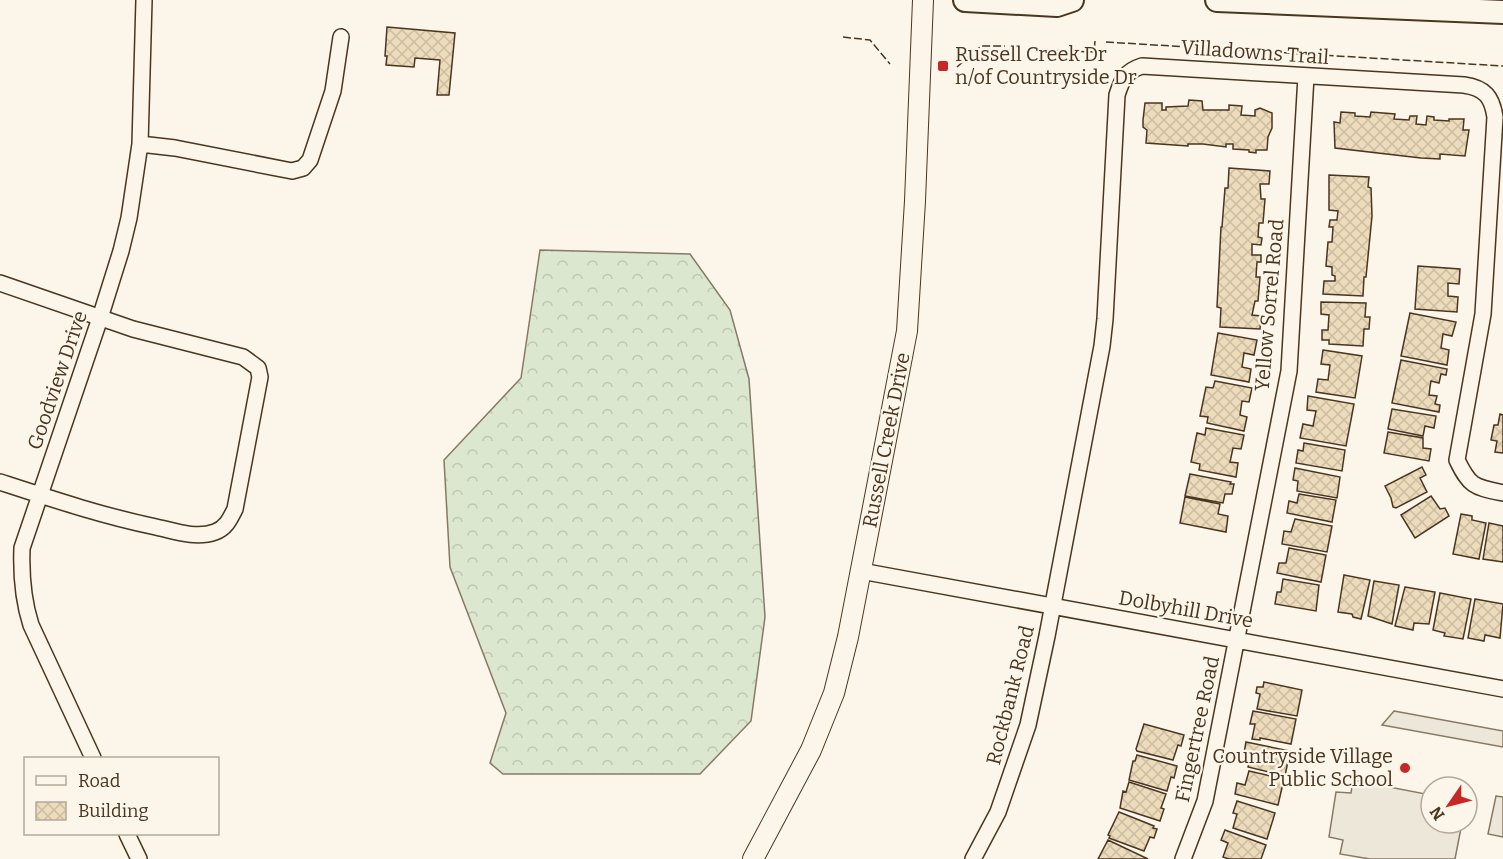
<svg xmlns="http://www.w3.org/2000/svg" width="1503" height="859" viewBox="0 0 1503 859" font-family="Bitter,serif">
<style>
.forest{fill:url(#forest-crowns);stroke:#887966;stroke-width:1.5}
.parking{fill:#ede7d9;stroke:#887966;stroke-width:1.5}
.building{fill:url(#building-cross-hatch);stroke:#4a3520;stroke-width:1.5}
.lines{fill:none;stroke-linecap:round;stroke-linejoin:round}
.minor-casing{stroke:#4a3520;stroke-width:18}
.tertiary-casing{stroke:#4a3520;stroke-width:22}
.secondary-casing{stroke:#4a3520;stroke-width:26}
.minor{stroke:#fbf6e9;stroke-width:15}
.tertiary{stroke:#fbf6e9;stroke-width:20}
.secondary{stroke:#fbf6e9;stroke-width:22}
.fence{stroke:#4a3520;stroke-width:1.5;stroke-dasharray:8 3;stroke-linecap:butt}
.poi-dot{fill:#c62828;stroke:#fbf6e9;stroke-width:2}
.labels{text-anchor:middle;stroke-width:4.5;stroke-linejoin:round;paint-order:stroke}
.street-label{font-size:20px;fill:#4a3520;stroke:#fbf6e9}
.poi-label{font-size:20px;fill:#4a3520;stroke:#fbf6e9;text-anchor:start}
</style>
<defs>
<pattern id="forest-crowns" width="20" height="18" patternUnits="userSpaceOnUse" patternTransform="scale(1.5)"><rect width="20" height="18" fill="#dce7d0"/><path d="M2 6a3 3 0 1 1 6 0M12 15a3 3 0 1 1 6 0" fill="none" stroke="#bec7b2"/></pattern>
<pattern id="building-cross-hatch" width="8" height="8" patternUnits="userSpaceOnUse" patternTransform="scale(1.5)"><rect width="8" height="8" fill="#ecdcbc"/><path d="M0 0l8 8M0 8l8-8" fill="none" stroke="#ccbda1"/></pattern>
</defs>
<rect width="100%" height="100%" fill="#fbf6e9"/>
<!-- forest -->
<path class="forest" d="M540,250l150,4 40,56 19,69 16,238 -14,104 -51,53h-197l-13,-11 16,-50 -56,-146 -6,-107 77,-82z"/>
<!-- parking -->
<path class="parking" d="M1394,711l109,20v16l-121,-22z
M1353,780l78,15v28h31l-7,36h-85l-30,-5 3,-14 -14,-3 7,-45 15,1z
M1496,796l7,1v40l-15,-3z"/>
<!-- building -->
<path class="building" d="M387,27l68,6 -6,62h-12l3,-35 -25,-2 -1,9 -28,-2 1,-9h-2z
M1189,100l13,1 1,9h26v-5l13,1 -1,9 14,1v-6l5,-2 12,5v15l-4,9 -1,13h-11v3l-7,-1v-2l-16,-1v-5h-7v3l-23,-3h-15v2l-42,-3 1,-13 -4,-3v-7l2,-17h17v7h4v-3l22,-1z
M1341,112l14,1v3l15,1 1,-5 24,2 -1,5 15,1 1,-4h7l-1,8 10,1 1,-9 7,1v3l15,1v-2h15l-1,11h6l-4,26 -25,-2v5l-19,-1 -86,-10 -1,-26 6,1z
M1229,168l41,3 -1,13h-9l1,15h4l-2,24h-4l-1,14 4,1 -1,7 -9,-1v11h9v7h-4l-1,15h4l-2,24h-3l-3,14 9,1 -1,13 -40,-2 1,-19 -4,-1 4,-80h1l3,-39h3z
M1329,175l40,2 -1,10 3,1 1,28 -6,61h-2l-1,19 -40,-2 1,-13h11v-5l-3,-1v-8l-6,-1 2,-24h4l1,-15h-4l1,-7h7l1,-9 -9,-1z
M1418,266l42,3 -1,15 -11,-1v13l10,1 -1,15 -42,-3z
M1321,302l45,1 -1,14h5l-1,12h-5l-1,17 -34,-2v-4h-7v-10h6l1,-15 -8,-1z
M1410,313l46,9 -4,14 -9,-2 -2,14 8,2 -2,15 -46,-9z
M1218,333l39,7 -3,15 -10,-2 -2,14 9,2 -2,13 -38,-7z
M1323,350l39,6 -7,42 -39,-6 2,-13 10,1 2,-15 -9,-1z
M1401,360l46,9 -1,6 -5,-1 -2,9 -8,-2 -1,6 -1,8 8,1 -2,8 5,1 -1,7 -47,-9z
M1215,381l37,7 -3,14 -7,-1 -2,14 7,2 -3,14 -37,-8 1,-6 -8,-1 6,-29 7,1z
M1308,396l46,8 -8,42 -46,-8 3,-14 10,2 3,-15 -9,-1z
M1392,409l44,7 -2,12 -9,-2 -2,10 -35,-7z
M1500,414l3,1v38l-8,-1 2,-11 -6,-1 3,-15h4z
M1206,428l38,7 -3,14 -8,-1 -3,14 8,1 -2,14 -37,-7 1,-6 -9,-2 6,-29 8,2z
M1388,432l35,6v10l8,1 -2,12 -45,-8z
M1304,443l41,7 -3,21 -46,-8 2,-13 5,1z
M1422,467l4,8 -6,3 7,14 -31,16 -3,-1 -2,-9 -6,-12z
M1295,468l45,9 -3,21 -40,-7 1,-10 -5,-1z
M1190,474l41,8 -1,2h4l-2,10h-7l-2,9 -38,-7z
M1299,494l37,6 -4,22 -45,-9 2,-12 8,2z
M1431,496l9,13 5,-1 4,8 -34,22 -14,-23z
M1185,497l35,7 -2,10 10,2 -2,16 -46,-9z
M1461,514l11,2v4l14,3 -7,36 -26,-5z
M1295,519l37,7 -5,26 -45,-8 2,-13 7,1z
M1489,523l14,3v36l-20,-3z
M1289,548l37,7 -5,27 -44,-9 2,-10h7z
M1344,575l26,5 -9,39 -8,-2 -1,-3 -14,-2z
M1283,579l36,6 -3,26 -41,-7 2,-12h4z
M1374,581l25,4 -7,39 -24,-8z
M1405,587l30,5 -6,32 -15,-1 -1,7 -18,-4z
M1440,593l31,6 -8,40 -19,-3 1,-3 -12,-3z
M1475,599l28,5 -3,34 -15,-3 -1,6 -16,-3z
M1264,682l38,8 -5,26 -40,-7 3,-15 -4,-1 1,-6h6z
M1253,711l43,8 -5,25 -31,-6v2l-8,-1 3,-15h-5z
M1144,724l40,11 -3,11 -3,-1 -5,15 -36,-9 -1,-2z
M1246,742l44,9 -5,25 -37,-9 3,-12 -7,-2z
M1137,755l40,11 -3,12 -3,-1 -4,14 -38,-11 4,-19h2z
M1249,771l35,8 -6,26 -43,-11 2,-11 8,2z
M1129,782l37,12 -5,14 3,1 -4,12 -40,-13 3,-17 3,1z
M1237,801l38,12 -8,26 -34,-11 4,-14 -4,-1z
M1119,812l35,14 -1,2 4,1 -3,9 -4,-1 -6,14 -35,-13 1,-2 -2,-1z
M1225,830l41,15 -5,14h-32l-6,-2 5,-14 -7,-3z
M1108,840l40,19h-50z"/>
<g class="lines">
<defs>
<path id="minor" d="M140,144l35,4 117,23 11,-3 7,-8 23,-69 8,-54
M0,283l133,46 110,28 15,11 2,9 -25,132c-5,10 -9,19 -20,23 -19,7 -41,-1 -59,-5 -53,-11 -104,-28 -156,-45
M861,571l642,118
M93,758l-62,-133c-8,-25 -10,-51 -9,-77l78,-230 21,-67 8,-33 11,-74 4,-144
M127,834l12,25
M973,859l25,-47 30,-87 19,-89 55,-290 3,-27 12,-224c5,-16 9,-24 25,-29l322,19c21,3 28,12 31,32l-12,197 -26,146c13,27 17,27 46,33
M1183,859l22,-58 84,-430 17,-295"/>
<path id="tertiary" d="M753,859l58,-109 23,-57 14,-56 59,-306 8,-130 8,-201"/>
<path id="secondary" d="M965,0l92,5 15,-5
M1217,0l286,12"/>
</defs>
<!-- minor casing -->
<use href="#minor" class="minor-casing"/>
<!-- tertiary casing -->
<use href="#tertiary" class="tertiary-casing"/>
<!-- secondary casing -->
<use href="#secondary" class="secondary-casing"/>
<!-- minor -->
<use href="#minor" class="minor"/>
<!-- tertiary -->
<use href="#tertiary" class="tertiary"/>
<!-- secondary -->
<use href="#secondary" class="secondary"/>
<!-- fence -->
<path class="fence" d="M843,37l27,3 20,24
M1106,42l397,24
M1044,50l50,2 1,-11
M957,67l24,-21h24"/>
</g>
<!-- markers -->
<g class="poi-dot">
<rect x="937" y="60" width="12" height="12" rx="3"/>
<circle cx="1405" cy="768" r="6"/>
</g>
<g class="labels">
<!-- street labels -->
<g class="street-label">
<text transform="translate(1255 52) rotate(4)" y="7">Villadowns Trail</text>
<text transform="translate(1269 305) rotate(-85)" y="7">Yellow Sorrel Road</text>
<text transform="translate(57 380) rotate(-71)" y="7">Goodview Drive</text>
<text transform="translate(886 440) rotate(-79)" y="7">Russell Creek Drive</text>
<text transform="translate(1186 609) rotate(10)" y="7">Dolbyhill Drive</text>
<text transform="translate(1010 695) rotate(-76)" y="7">Rockbank Road</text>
<text transform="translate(1197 729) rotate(-78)" y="7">Fingertree Road</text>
</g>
<!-- poi labels -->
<g class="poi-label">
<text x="955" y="61">Russell Creek Dr<tspan x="955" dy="23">n/of Countryside Dr</tspan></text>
<text x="1393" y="763" text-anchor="end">Countryside Village<tspan x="1393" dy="23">Public School</tspan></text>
</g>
</g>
<!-- legend -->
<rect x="24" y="757" width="195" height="78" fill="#fbf6e9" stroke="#b4a999" stroke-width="1.5"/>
<rect x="36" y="776" width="30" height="9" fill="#fbf6e9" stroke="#b4a999" stroke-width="1.5"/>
<text x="78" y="787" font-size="18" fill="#4a3520">Road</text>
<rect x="36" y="802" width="30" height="18" fill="url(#building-cross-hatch)" stroke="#b4a999" stroke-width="1.5"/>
<text x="78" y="817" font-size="18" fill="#4a3520">Building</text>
<!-- north arrow -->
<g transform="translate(1449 805) rotate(235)"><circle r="28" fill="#fbf6e9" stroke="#b4a999" stroke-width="1.5"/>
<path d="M0-4.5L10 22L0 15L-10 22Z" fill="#c62828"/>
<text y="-9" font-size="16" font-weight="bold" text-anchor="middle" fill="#4a3520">N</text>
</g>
</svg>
